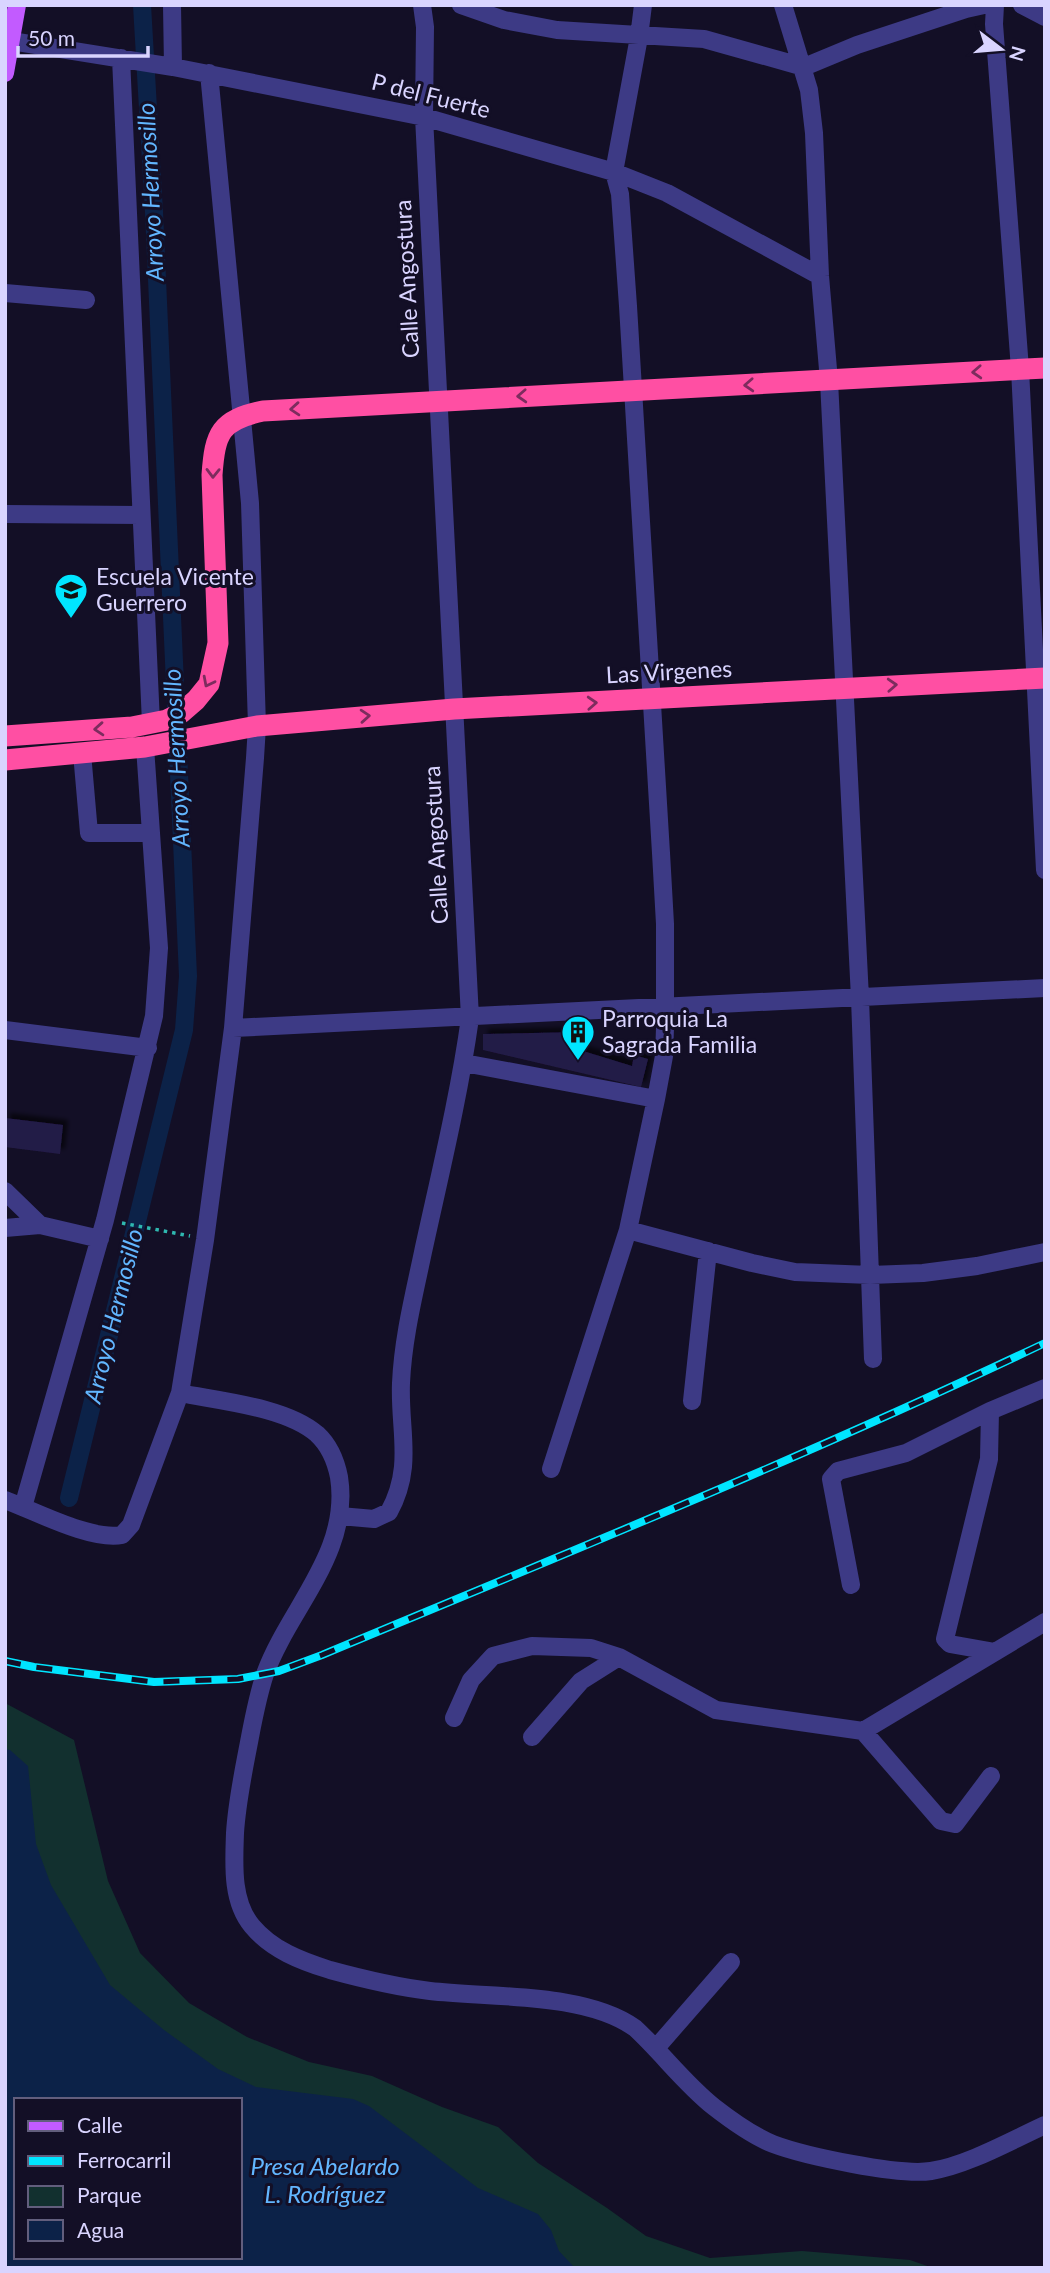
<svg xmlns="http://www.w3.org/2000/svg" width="1050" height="2273" viewBox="0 0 1050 2273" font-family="Lato,sans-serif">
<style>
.green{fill:#12302f;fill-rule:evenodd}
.water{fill:#0c2248;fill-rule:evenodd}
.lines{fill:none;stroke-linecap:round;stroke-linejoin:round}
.canal{stroke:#0c2248;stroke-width:18}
.building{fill:#241b47;filter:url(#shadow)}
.path{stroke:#2fb8b0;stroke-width:3.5;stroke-dasharray:3.5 5;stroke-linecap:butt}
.minor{stroke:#3d3a85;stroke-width:18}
.major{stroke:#c25bff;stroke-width:18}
.highway{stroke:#ff4fa3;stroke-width:21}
.rail-casing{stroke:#00e5ff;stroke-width:8}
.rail{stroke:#130f26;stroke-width:5;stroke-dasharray:16;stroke-linecap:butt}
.oneway{stroke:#7d2c5e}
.labels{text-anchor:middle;stroke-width:6;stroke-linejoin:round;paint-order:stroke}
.street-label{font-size:23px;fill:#d9d4ff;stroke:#130f26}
.poi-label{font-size:23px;fill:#d9d4ff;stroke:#130f26;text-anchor:start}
.water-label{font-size:24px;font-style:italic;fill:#62b6ff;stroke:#130f26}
</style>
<defs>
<filter id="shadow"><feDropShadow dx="5" dy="-5" stdDeviation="2" flood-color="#0009"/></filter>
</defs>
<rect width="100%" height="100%" fill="#130f26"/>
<!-- green -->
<path class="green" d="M5,1703l69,37 34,141 32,72 49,50 58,34 62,25 63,14 70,31 56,20 40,36 69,45 39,28 64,22 92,-7 108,9 23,8h-928zM16,2100h224v157h-224z"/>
<!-- water -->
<path class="water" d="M5,1749l5,1 18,16 8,78 15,41 59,100 54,45 54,39 38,18 97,12 16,7 109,82 60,26 13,16 8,21 16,17h-570zM16,2100h224v157h-224z"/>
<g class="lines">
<!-- canal -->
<path class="canal" d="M69,1498l115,-468 4,-54 -34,-764 -12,-207"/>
</g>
<!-- building -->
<path class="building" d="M581,1032l2,19 49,15 2,-11 14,4 -7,28 -158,-37v-16z
M5,1118l58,7 -3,29 -55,-7z"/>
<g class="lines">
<!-- path -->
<path class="path" d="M122,1223l68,13"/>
<!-- minor -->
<path class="minor" d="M172,5l1,62
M461,5l43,15 53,10 147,9 100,28 53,-22 109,-36 18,-4
M783,5l26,85 5,43 6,143 9,105 31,617 13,361
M995,5l-1,19 26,345 25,501
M1022,5l23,12
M5,40l168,27 251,50 190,55 53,21 153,83
M121,58l30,665
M5,293l81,7
M5,514l136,1
M82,753l7,80h61
M233,1028l812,-40
M5,1030l143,18
M464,1063l192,36
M5,1191l35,34
M5,1228l35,-3 60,14
M628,1230l124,33 43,9 75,3 53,-2 54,-7 68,-14
M180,1393c40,8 106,14 137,41 12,11 19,28 22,43 12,76 -50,131 -74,197 -7,21 -11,42 -15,63 -6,32 -13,63 -15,96 -1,30 -4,68 17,93 20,24 49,35 78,44 33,9 67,17 100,21 61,7 155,1 205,37 27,25 50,56 79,79 18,14 39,29 59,37 32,12 126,32 158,27 37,-6 79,-30 114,-46
M692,1401l16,-150
M990,1411l-1,48 -44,180 5,5 45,8
M551,1469l77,-239 28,-131 8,-43 1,-28v-104l-4,-71 -33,-547 -8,-112 -6,-22 25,-135 4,-32
M5,1500c30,11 86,41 117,35l9,-10 49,-132 25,-153 28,-212 22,-270 2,-32 -7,-223 -41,-430
M23,1507l82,-287 49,-204 5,-68 -14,-201
M340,1516l34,3 15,-7c25,-46 10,-81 12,-129 2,-45 13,-88 22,-131 17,-78 36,-155 47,-234l-46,-901 1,-90 -3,-22
M851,1585l-20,-106 7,-8 68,-18 84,-42 55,-23
M454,1718l17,-38 22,-24 39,-10 59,2 28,9 97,53 147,21 78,90 14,3 36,-48
M863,1731l182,-109
M532,1737l49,-56 38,-24
M656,2048l75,-86"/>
<!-- major -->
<path class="major" d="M5,73l12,-68"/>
<!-- highway -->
<path class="highway" d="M5,736l127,-9 35,-7 14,-7 15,-13 13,-16 9,-41 -6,-168c3,-42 8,-55 51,-64l782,-43
M5,760l140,-13 112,-21 197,-17 591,-31"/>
<defs>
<path id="rail" d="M5,1661l29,6 120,15 84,-3 41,-8 43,-16c242,-101 486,-199 723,-312"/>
</defs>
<!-- rail casing -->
<use href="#rail" class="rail-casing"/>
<!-- rail -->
<use href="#rail" class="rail"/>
</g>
<!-- one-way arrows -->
<defs><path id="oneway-chevron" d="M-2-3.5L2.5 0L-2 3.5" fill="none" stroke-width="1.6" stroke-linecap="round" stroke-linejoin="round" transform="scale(1.75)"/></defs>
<g class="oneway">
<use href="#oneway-chevron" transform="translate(977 372) rotate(177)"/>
<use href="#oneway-chevron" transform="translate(749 385) rotate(177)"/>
<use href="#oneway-chevron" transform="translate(522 396) rotate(177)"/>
<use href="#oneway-chevron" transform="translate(295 409) rotate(176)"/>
<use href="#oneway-chevron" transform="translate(213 473) rotate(91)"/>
<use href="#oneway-chevron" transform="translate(208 682) rotate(117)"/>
<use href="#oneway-chevron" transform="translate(892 685) rotate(-3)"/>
<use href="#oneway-chevron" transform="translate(592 703) rotate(-3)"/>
<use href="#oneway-chevron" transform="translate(365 716) rotate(-4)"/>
<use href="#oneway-chevron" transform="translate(99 729) rotate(176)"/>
</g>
<!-- icons -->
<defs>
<symbol id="school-pin" viewBox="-11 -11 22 30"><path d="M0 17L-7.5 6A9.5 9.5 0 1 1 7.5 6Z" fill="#00e5ff" stroke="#130f26"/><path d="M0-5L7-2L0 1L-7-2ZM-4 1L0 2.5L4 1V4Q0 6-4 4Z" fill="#111"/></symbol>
<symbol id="building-pin" viewBox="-11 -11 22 30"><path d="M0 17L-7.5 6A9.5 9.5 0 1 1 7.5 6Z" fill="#00e5ff" stroke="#130f26"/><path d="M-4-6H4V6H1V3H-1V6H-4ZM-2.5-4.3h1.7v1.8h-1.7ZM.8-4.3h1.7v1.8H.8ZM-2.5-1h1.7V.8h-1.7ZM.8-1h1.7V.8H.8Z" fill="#111"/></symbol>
</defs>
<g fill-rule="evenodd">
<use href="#school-pin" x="52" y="571" width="38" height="52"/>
<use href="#building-pin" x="559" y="1013" width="38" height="52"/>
</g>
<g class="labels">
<!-- street labels -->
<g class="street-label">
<text transform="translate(431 96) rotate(14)" y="8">P del Fuerte</text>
<text transform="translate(407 279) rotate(-93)" y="8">Calle Angostura</text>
<text transform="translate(669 672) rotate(-3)" y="8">Las Virgenes</text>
<text transform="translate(436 845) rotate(-93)" y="8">Calle Angostura</text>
</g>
<!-- poi labels -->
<g class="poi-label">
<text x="96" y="585">Escuela Vicente<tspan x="96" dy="26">Guerrero</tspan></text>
<text x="602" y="1027">Parroquia La<tspan x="602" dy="26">Sagrada Familia</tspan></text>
</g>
<!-- water labels -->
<g class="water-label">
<text transform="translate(151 192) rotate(-93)" y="8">Arroyo Hermosillo</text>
<text transform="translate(177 758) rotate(-93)" y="8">Arroyo Hermosillo</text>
<text transform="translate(114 1316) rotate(-76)" y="8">Arroyo Hermosillo</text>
<text x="325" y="2175">Presa Abelardo<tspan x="325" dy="28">L. Rodríguez</tspan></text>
</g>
</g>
<!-- border -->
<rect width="1050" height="2273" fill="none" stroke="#d9d4ff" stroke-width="14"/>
<!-- legend -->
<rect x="14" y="2098" width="228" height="161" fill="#130f26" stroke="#625e7d" stroke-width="2"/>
<rect x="28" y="2121" width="35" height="10" fill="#c25bff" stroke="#625e7d" stroke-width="2"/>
<text x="77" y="2133" font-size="21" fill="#d9d4ff">Calle</text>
<rect x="28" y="2156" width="35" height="10" fill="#00e5ff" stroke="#625e7d" stroke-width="2"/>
<text x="77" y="2168" font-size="21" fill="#d9d4ff">Ferrocarril</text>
<rect x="28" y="2186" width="35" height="21" fill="#12302f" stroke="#625e7d" stroke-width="2"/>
<text x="77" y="2203" font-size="21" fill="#d9d4ff">Parque</text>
<rect x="28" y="2220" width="35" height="21" fill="#0c2248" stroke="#625e7d" stroke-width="2"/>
<text x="77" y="2238" font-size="21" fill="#d9d4ff">Agua</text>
<!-- north arrow -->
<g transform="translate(1001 49) rotate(106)" stroke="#130f26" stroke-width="5" paint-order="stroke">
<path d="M0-5L12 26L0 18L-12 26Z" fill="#d9d4ff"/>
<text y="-10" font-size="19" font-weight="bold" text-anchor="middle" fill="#d9d4ff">N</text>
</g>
<!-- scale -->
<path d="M18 46v10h130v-10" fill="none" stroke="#d9d4ff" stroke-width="3.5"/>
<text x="28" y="46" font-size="21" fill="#d9d4ff" stroke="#130f26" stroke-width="5" paint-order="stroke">50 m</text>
</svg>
